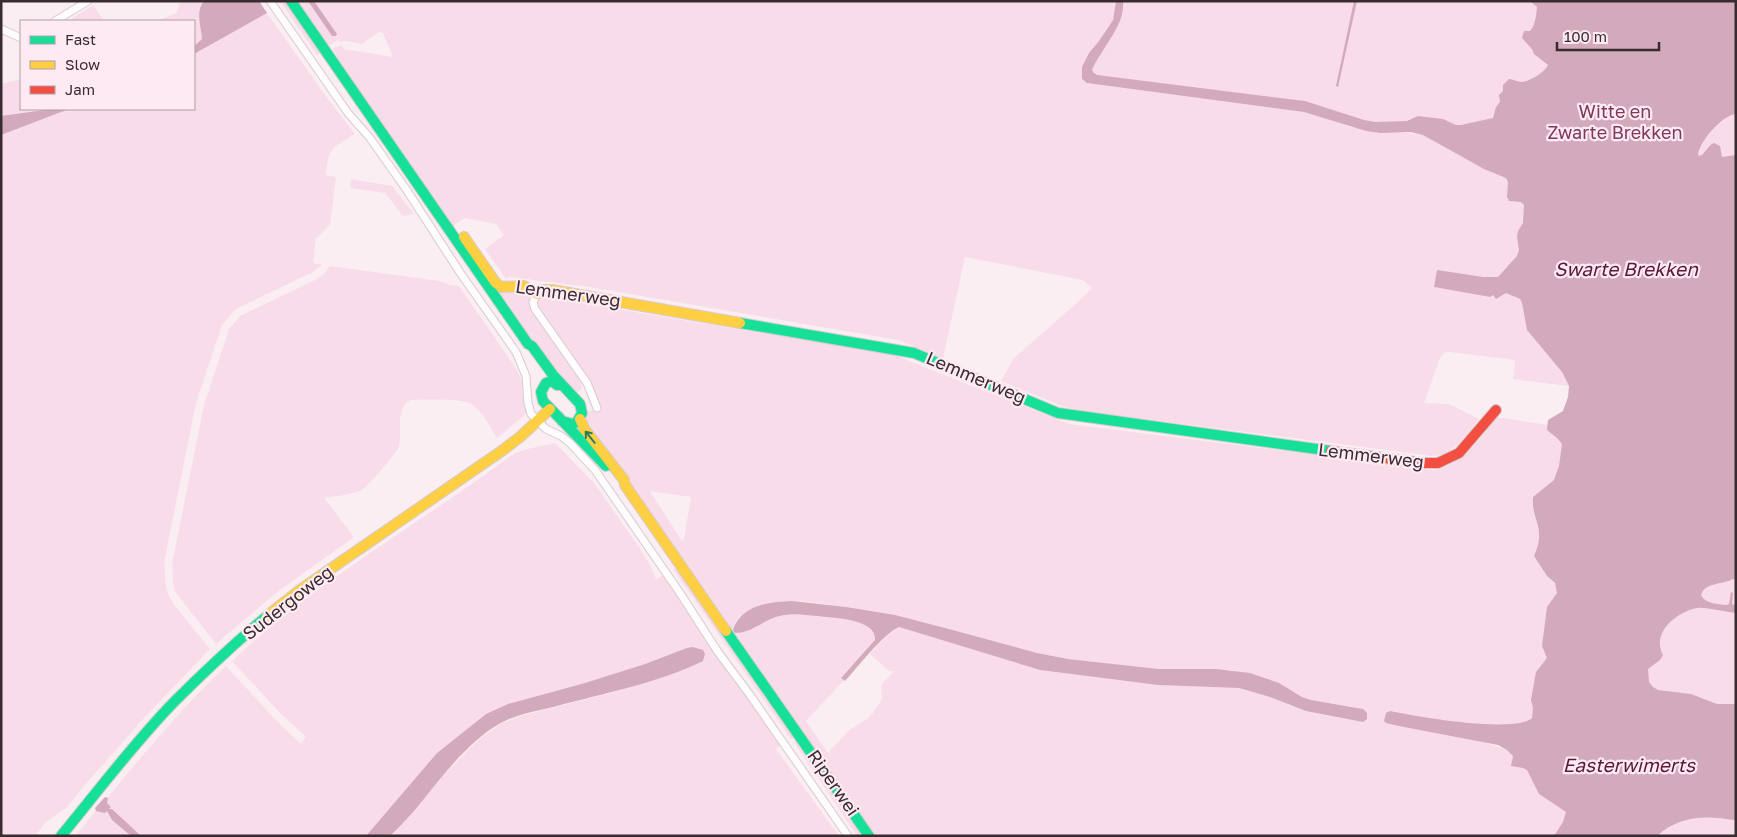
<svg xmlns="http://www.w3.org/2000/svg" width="1737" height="837" viewBox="0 0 1737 837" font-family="'Golos Text',sans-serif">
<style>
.green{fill:#f9dce9;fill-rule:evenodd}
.water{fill:#d3a9bc}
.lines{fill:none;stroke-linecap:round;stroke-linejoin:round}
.street-casing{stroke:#d6cbd0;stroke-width:9}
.fast-casing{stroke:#d6cbd0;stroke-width:12}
.slow-casing{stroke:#d6cbd0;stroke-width:12}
.jam-casing{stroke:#d6cbd0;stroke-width:12}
.street{stroke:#fefcfd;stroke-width:7}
.fast{stroke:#16e098;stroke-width:10}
.slow{stroke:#ffcf43;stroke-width:10}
.jam{stroke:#f24e42;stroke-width:10}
.oneway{stroke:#297d5f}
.labels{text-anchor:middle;stroke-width:4.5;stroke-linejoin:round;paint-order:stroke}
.park-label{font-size:18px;fill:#7d385b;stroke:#feeaf2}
.street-label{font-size:18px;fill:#382c31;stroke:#feeaf2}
.water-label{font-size:19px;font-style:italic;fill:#59183c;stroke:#feeaf2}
</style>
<rect width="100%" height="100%" fill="#faeef3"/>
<!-- green -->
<path class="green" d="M181,1h23c-8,12 -3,24 -2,38l-8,7v-25h-37l19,-8z
M280,1h6l34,50 -1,3 -2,1z
M295,1h13l26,36 3,-3 -23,-33h802l-3,19 -14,21 -10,12 -2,30 217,29 12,2 34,13 67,7 -41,-11 -281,-46 -3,-7 5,-12 18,-27 9,-24 -1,-6h613v835h-180l3,-7 -5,7h-680l-139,-203c18,0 32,-16 50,-18 12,-2 24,1 35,2 15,1 57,1 55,23l-2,4 -32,33 3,3 -38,41 22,32 21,-23 18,-11 6,-6 9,-14 -1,-12 2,-4 11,-12h-5l-19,-17 21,-23 8,-4 141,43 118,15 81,3 31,9 36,14 57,11 -9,-15 -43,-7 -9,-3 -23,-14 -48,-13 -72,-1 -91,-10 -31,-6 -191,-46 -37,-5 -17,-1 -25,3 -27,12 -4,5 -3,9 -48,-69 -100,-136v-13l15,-3 -4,-13 -6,-12 -51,-74 -2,-7 2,-7 355,59 175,69 365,46c26,-2 48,-33 62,-53l52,8 15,-14 10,-26 -51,-88h-9l7,2 2,4 5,27 35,42 7,14 -56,-7 2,-19 -66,-8 -5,1 -4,5 -16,45 25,1 30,15c-12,15 -26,36 -47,37l-349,-45 -21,-5 -61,-25 13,-23 55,-48 23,-22 -9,-8 -118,-23 -22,101 -45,-18 -309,-53 -79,-10 -4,2 -21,-30 19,-14 -8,-11 -32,-6 -12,9 -114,-164v-5l-5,-10 9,-3 2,4 49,8 -10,-24 -4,-1 -17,12 -17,-3 -5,1 -2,-2 -8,5 -7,-4zM1483,277l11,1 9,17 -7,3 -3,-3 -3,2 -56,-10zM1553,481l-7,11 -2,49 15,42 -2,3 -10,-10 -13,-20c13,-29 -3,-35 -1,-59zM650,491l41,6 -7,42 -2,2zM1390,711c32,6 110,21 140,10l39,88 -5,11 2,-8 -27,-18 -12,-24 -20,-20z
M93,5l11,16h-36z
M267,13l58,82 30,39c-24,15 -26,12 -29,41l10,2 -6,48 -14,14 -3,24 9,2 -11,8 -75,36 -14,16 -26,78 -32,160 2,23 3,10 6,10 35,43 -65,68 -61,69 -18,22 -21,15 -10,13h-34v-701l68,-26h125v-55z
M21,79v30h30l-50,7v-32z
M351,179l41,7 22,28 -11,2 -18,-23 -35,-5z
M330,266l110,15 10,4 9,1 58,84 5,12 1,16 4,15 -30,25c-7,-11 -15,-28 -27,-35 -7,-4 -49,-4 -59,-3 -16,7 -9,32 -12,46 -1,5 -31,41 -37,44 -10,5 -27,6 -38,8l30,39 -78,56 -60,51 -40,-51 -3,-9 -1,-20 32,-159 25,-76 11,-13 75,-36 9,-6z
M522,287l9,6 -1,8 51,80 1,7 -3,4h-3l-15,-12 -67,-91z
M555,443l39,40 47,67 10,17 5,12 6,-3h3l116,169 -5,4 63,87h-449l17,-18 24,-30 33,-34 15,-15 23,-16 18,-7 102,-26 62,-21 20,-18 -17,-3 -42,16 -60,19 -77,21 -22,10 -49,39 -71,83h-225l-29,-27h-3l2,-2 -4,-4v-5c38,-46 76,-91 119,-132l49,53 26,25 5,-7 -26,-24 -48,-52c85,-80 187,-137 280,-206l11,-5z
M678,567l118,169 -5,3 -118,-170z
M798,739l67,97h-8l-63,-94z
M96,811h11l5,9 19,16h-56z"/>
<!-- water -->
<path class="water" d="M204,1h55l8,12 -73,41v-8l8,-7c-1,-14 -7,-27 2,-38z
M308,1h6l23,33 -1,2h-4z
M1116,1h7c3,23 -22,48 -31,69l2,3 3,2 208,26 59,19 11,2 32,-1 11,-5 25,3 13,6h5l32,-7 3,-11 4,-5 -1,-7 4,-4v-6l6,-6c4,0 8,3 12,3 8,0 24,-10 27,-17l-14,-11 -2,-5 -10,-11 2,-7h6c6,-7 6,-16 7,-24l-7,-6h206v113c-14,1 -37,28 -38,41l2,1c6,-3 7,-10 14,-13l6,3 2,11 14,-2v425l-3,-1c-11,6 -28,3 -32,16 4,9 17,9 26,10l2,-1 2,-12 2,1 -1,11 4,2v7c-11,-1 -30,-6 -39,-5 -21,4 -46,25 -34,47l-3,5 -12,9 1,13 4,5 5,3 33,4 26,10h19v116c-7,0 -13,-2 -20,-2 -22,-2 -43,3 -59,18h-103l9,-14 3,-10 -27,-18 -12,-24 -4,-2 -12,-2 2,-10 -6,-6 -9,-5 -99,-19 -13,-3 -2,-2 2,-8 4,-2c24,5 125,23 142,7l1,-10 -2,-8 5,-28 11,-14 -5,-12 5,-39 10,-14 -2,-10 -8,-7 -13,-20c13,-29 -3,-35 -1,-59l21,-17 5,-14 3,-22 -5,-6 -10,-8 1,-10 15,-9 5,-14 1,-11 -7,-14 -35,-42 -5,-27 -2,-4 -14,-6 -10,6 -3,-4 -3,2 -56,-10 3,-17 46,7h15l19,-21 2,-6 -2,-13 1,-6 5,-8 1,-18 -3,-3 -12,-1 -2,-4 1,-15 -2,-4 -22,-9 -61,-34 -12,-3 -30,1 -15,-2 -62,-19 -217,-29 -5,-4v-12l7,-14 10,-12 14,-21z
M1354,1h3l-19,86 -2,-1z
M51,109h18l-68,26v-19z
M792,601l54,6 49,8 50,13 92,25 31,6 91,10h57l34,4 29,10 23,14 9,3 52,9 4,4v6l-4,3 -57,-11 -36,-14 -31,-9 -81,-3 -118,-15 -141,-43c-13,4 -43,42 -54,54l-4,-3 34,-38c2,-22 -44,-22 -59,-24 -10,-1 -21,-3 -31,-1 -19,2 -32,18 -50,18l-2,-3c8,-25 36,-28 59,-29z
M693,647l10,3 2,4 -2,7c-45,22 -98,32 -146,45 -16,4 -33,7 -48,13 -39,17 -69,61 -95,92 -8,9 -16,17 -24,25h-24l71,-83 49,-39 22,-10 77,-21 60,-19 42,-16z
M105,797l3,1 -1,5 4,4 -2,2h3l29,27h-10l-19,-16 -5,-9 -2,2 -9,-2 -1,-3z"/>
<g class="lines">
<defs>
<path id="street" d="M270,1l78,112 22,25 36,51 55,85 55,78 10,24 2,27 3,11 15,15 15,7 9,7 25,27 85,123 38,59 32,43 98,141
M55,21l33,-20
M1,29l20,9
M537,294l-4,8 2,7 52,74 10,25"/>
<path id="fast" d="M291,1l237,343 4,2 21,29 27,29 2,9 -5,9 -4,2 -11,-3
M740,323l174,30 144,60 273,38
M562,385h-5l-5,-4 -6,2 -5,9 2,9 63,65
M726,631l143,205
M61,836c37,-45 73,-93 113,-134 30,-30 61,-59 93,-86"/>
<path id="slow" d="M464,237l31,45 6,5 23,-1 13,8 6,-4h9l188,33
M580,419l5,11 39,50 1,5 101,146
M267,616l33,-26 203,-140 17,-13 30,-28"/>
<path id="jam" d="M1331,451l92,12h15l21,-10 37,-43"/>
</defs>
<!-- street casing -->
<use href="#street" class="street-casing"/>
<!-- fast casing -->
<use href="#fast" class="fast-casing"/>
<!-- slow casing -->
<use href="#slow" class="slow-casing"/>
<!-- jam casing -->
<use href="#jam" class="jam-casing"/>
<!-- street -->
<use href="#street" class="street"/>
<!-- fast -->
<use href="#fast" class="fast"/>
<!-- slow -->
<use href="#slow" class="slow"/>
<!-- jam -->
<use href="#jam" class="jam"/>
</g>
<!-- one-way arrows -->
<defs><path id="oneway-shaft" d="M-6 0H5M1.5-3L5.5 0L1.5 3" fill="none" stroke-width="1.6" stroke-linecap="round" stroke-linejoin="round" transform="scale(1.25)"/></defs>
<use class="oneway" href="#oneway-shaft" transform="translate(590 437) rotate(-129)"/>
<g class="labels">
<!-- park labels -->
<g class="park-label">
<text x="1615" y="118">Witte en<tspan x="1615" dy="21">Zwarte Brekken</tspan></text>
</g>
<!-- street labels -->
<g class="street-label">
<text transform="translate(568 294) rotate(8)" y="6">Lemmerweg</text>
<text transform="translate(976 378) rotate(23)" y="6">Lemmerweg</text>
<text transform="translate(1371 456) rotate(7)" y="6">Lemmerweg</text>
<text transform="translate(288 603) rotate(-38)" y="6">Sudergoweg</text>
<text transform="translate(833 783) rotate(55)" y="6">Riperwei</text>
</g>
<!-- water labels -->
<g class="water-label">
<text x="1626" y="276">Swarte Brekken</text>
<text x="1629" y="772">Easterwimerts</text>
</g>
</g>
<!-- border -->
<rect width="1737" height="837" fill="none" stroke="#382c31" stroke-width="5"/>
<!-- legend -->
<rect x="20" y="20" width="175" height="90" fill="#feeaf2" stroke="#af9ea5"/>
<rect x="30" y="36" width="25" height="8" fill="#16e098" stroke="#af9ea5"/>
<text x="65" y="45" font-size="15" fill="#382c31">Fast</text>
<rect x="30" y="61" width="25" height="8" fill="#ffcf43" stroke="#af9ea5"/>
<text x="65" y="70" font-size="15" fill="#382c31">Slow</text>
<rect x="30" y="86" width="25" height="8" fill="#f24e42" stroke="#af9ea5"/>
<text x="65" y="95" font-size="15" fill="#382c31">Jam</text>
<!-- scale -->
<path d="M1557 42v8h102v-8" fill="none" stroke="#382c31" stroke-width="2.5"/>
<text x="1564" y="42" font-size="15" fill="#382c31" stroke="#feeaf2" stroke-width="4" paint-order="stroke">100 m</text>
</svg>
